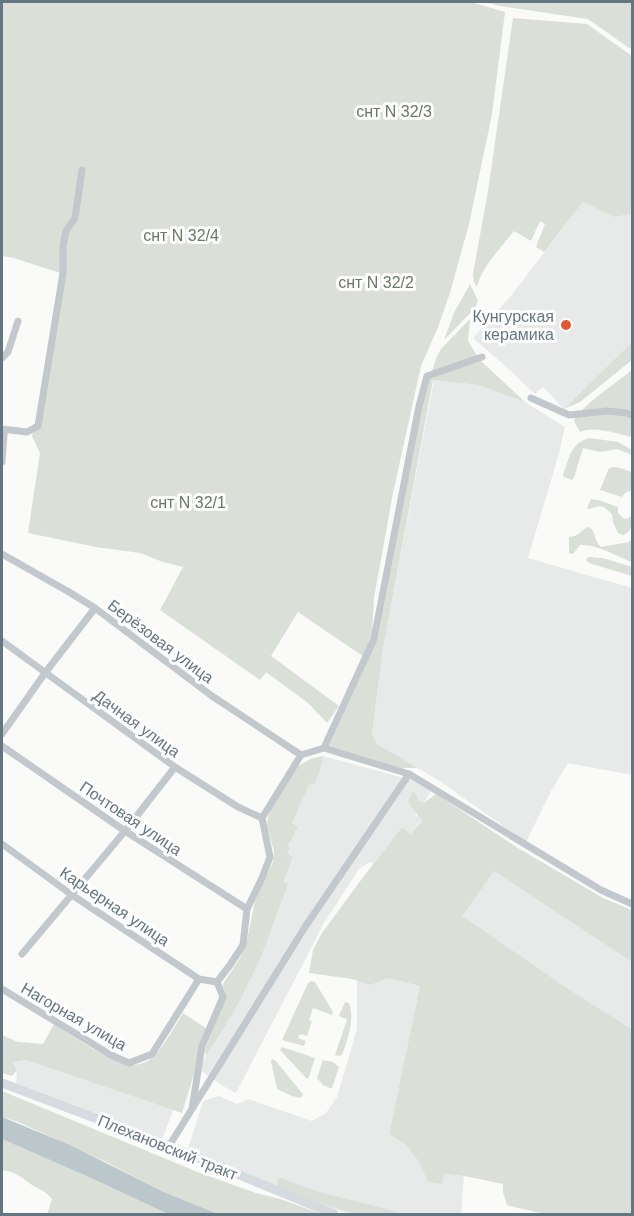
<svg xmlns="http://www.w3.org/2000/svg" width="634" height="1216" viewBox="0 0 634 1216" font-family="Helvetica,sans-serif">
<style>
.built{fill:#e8e9e9}
.green{fill:#dadfd7}
.water{fill:#bbc7cb}
.lines{fill:none;stroke-linecap:round;stroke-linejoin:round}
.street{stroke:#c3c8cc;stroke-width:7}
.secondary{stroke:#d6dbdf;stroke-width:9}
.poi-dot{fill:#e4572e;stroke:#fff;stroke-width:2}
.labels{text-anchor:middle;stroke-width:6;stroke-linejoin:round;paint-order:stroke}
.park-label{font-size:16px;fill:#687a64;stroke:#fff}
.poi-label{font-size:16px;fill:#657683;stroke:#fff;text-anchor:end}
.street-label{font-size:16px;fill:#657683;stroke:#fff}
</style>
<rect width="100%" height="100%" fill="#fafaf8"/>
<!-- built -->
<path class="built" d="M583,202l31,15 18,-3v128l-68,67 -21,-22 -8,7 -32,-30 -30,-26 37,-41z
M434,380l45,5 46,17 40,25 -6,26 -31,105 104,30v187l-64,-12 -17,28 -25,51 -85,-60 -64,-38 -5,-10 11,-85z
M323,756l88,24 20,11 -7,12 -9,11 7,6 -11,14 -9,-7 -29,37 -3,-2 -11,7 -35,54 -88,170 -15,-8 -21,-15 6,-14 23,-36 17,-32 28,-63 14,-41 -6,-2 11,-24 -6,-4 1,-7 9,-22 -5,-2 18,-40 4,1 6,-13z
M494,871l138,91v67l-62,-39 -109,-74z
M388,978l32,8 -31,148 17,11 13,17 9,20 15,-8 21,2 -3,38h-112l-45,-15 -116,-50 15,-48 16,-5 18,8 11,-5 64,22 14,-8 11,-16 20,-68v-49l14,5z
M26,1060l147,50 -11,30 -146,-56 1,-14 -4,-9z"/>
<!-- green -->
<path class="green" d="M2,2h469l34,10 -13,102 -23,110 -19,69 -12,34 -17,39 -28,127 -19,105 -2,34 -8,25 -66,-45 -27,44 68,50 -12,17 -19,-20 -42,-31 -6,8 -100,-70 23,-43 -20,-5 -23,-9 -44,-6 -68,-14 12,-80 -8,-17 4,-12 24,-151 -46,-15 -12,-2z
M486,2h146v48l-44,-31 -89,-13z
M513,18l74,6 45,32v158l-18,3 -31,-15 -39,50 -8,-5 9,-23 -5,-3 -9,20 -17,-10c-12,15 -33,37 -37,56l-3,-5 -1,-8 15,-83z
M470,284l8,17 -3,7 -31,32 10,-27z
M470,319l-2,22 10,16 -46,14 5,-15 4,-7z
M632,342v18l-52,42 -16,7z
M481,361l44,41 -46,-17 -46,-5 -50,269 -11,85 5,10 41,24h-17l-72,-22 49,-108 44,-233 8,-28z
M632,370v67c-13,-3 -39,-12 -52,-5l-4,-7 -2,-5c10,-16 42,-37 58,-50z
M590,438l28,4 14,8v5l-15,-6 -17,3 -17,-4 -9,30 -2,2 -8,-3 -1,-2c7,-18 7,-32 27,-37z
M613,467l7,1 12,4v19c-5,0 -7,1 -10,6l-22,-7 9,-22z
M591,499l7,1 20,7v6l6,6 5,-1 3,-3c1,10 1,15 -9,20l-5,-2 -5,-11 -1,-8 -8,-7 -5,-1 -10,3 -2,-1z
M589,527c8,5 4,13 12,20l28,-5 3,-3v23c-16,-6 -35,-18 -52,-17l-7,9 -4,-1v-16c12,-1 12,-8 20,-10z
M588,557l15,1 29,9v9l-43,-13 -3,-3z
M323,756l-3,15 -6,14 -4,-2 -18,40 6,3 -10,20 2,2 -3,6 6,3 -10,25 5,2c-12,35 -25,71 -42,104 -11,24 -26,46 -40,68l-1,-6 20,-53 -2,-13 17,-26 7,-17 8,-41 18,-38 1,-11 -7,-25 2,-16 28,-43 13,-8z
M413,791l5,7 -1,3 7,2 12,-9 82,54 85,50 29,12v52l-138,-91 -32,45 108,74 62,39v185h-63l-1,-1 -1,1c-24,1 -37,-3 -60,-9l-4,-13v-8l-39,-8 -20,-2 -2,10 -14,-2 -9,-20 -13,-17 -17,-11 31,-148 -32,-8 -17,7 -19,-6 -43,-6 4,-23 9,-17 39,-53 41,-53 9,7 11,-13 -14,-19z
M311,981l4,1 18,30 -1,3 -19,-7 -4,12 3,1 -5,15 -7,-2 -2,4 8,3 -2,5 -22,-6 26,-57z
M345,1002l4,1c6,16 -1,34 -6,50l-3,3 -5,-1 12,-35 -1,-1 -7,-3z
M183,1013l24,16 -7,15 -6,30 -12,39 -156,-53 -13,2 4,8 -5,6 -10,-3v-38l16,7 25,2 11,-20c15,10 62,42 79,41 3,0 10,-2 13,-3 13,-6 29,-36 37,-49z
M282,1047l33,11 -6,19 -2,2 -27,-29z
M272,1059l3,1 27,33 1,2 -3,3 -8,-2 -15,-7 -6,-28z
M323,1060l10,2 6,5 -7,21h-2l-7,-3 -6,-7z
M2,1091l198,82 56,20 24,6 42,15h-104l-54,-22 -60,-31 -86,-39 -16,-5z
M2,1139l91,40 75,35h-121l5,-15c-8,-9 -10,-8 -20,-14 -11,-8 -16,-13 -30,-15z
M280,1178l42,15 72,18 4,3h-41l-45,-13 -35,-15 1,-7z"/>
<!-- water -->
<path class="water" d="M2,1117l68,28 94,47 54,22h-50l-75,-35 -91,-40z"/>
<g class="lines">
<!-- street -->
<path class="street" d="M2,358l6,-6 10,-31
M531,398l38,17 38,-4 20,2 5,2
M2,429l25,3 11,-6 25,-153v-27l3,-15 9,-13 7,-48
M2,429l2,5 -2,28
M2,554l67,38 26,16 117,88 89,59
M2,641l173,126 63,40 24,11
M2,734l43,-61 50,-65
M2,746l123,85 122,78
M324,748l85,26 192,116 31,14
M2,844l70,51 127,84 18,3
M22,954l103,-123 50,-64
M2,989l109,66 18,8 23,-9 47,-75
M192,1109l10,-63 21,-49 -6,-15 13,-17 13,-20 4,-36 15,-31 8,-21 -8,-39 39,-63 23,-7 50,-109 45,-233 8,-30 55,-19
M169,1146l136,-219 104,-153"/>
<!-- secondary -->
<path class="secondary" d="M2,1083l167,63 165,68"/>
</g>
<!-- markers -->
<circle class="poi-dot" cx="566" cy="325" r="6"/>
<g class="labels">
<!-- park labels -->
<g class="park-label">
<text x="394" y="117">снт N 32/3</text>
<text x="181" y="241">снт N 32/4</text>
<text x="376" y="288">снт N 32/2</text>
<text x="188" y="508">снт N 32/1</text>
</g>
<!-- poi labels -->
<g class="poi-label">
<text x="554" y="322">Кунгурская<tspan x="554" dy="18">керамика</tspan></text>
</g>
<!-- street labels -->
<g class="street-label">
<text transform="translate(161 641) rotate(37)" y="6">Берёзовая улица</text>
<text transform="translate(137 723) rotate(36)" y="6">Дачная улица</text>
<text transform="translate(131 818) rotate(34)" y="6">Почтовая улица</text>
<text transform="translate(115 906) rotate(34)" y="6">Карьерная улица</text>
<text transform="translate(74 1016) rotate(30)" y="6">Нагорная улица</text>
<text transform="translate(168 1147) rotate(22)" y="6">Плехановский тракт</text>
</g>
</g>
<!-- border -->
<rect width="634" height="1216" fill="none" stroke="#657683" stroke-width="6"/>
</svg>
